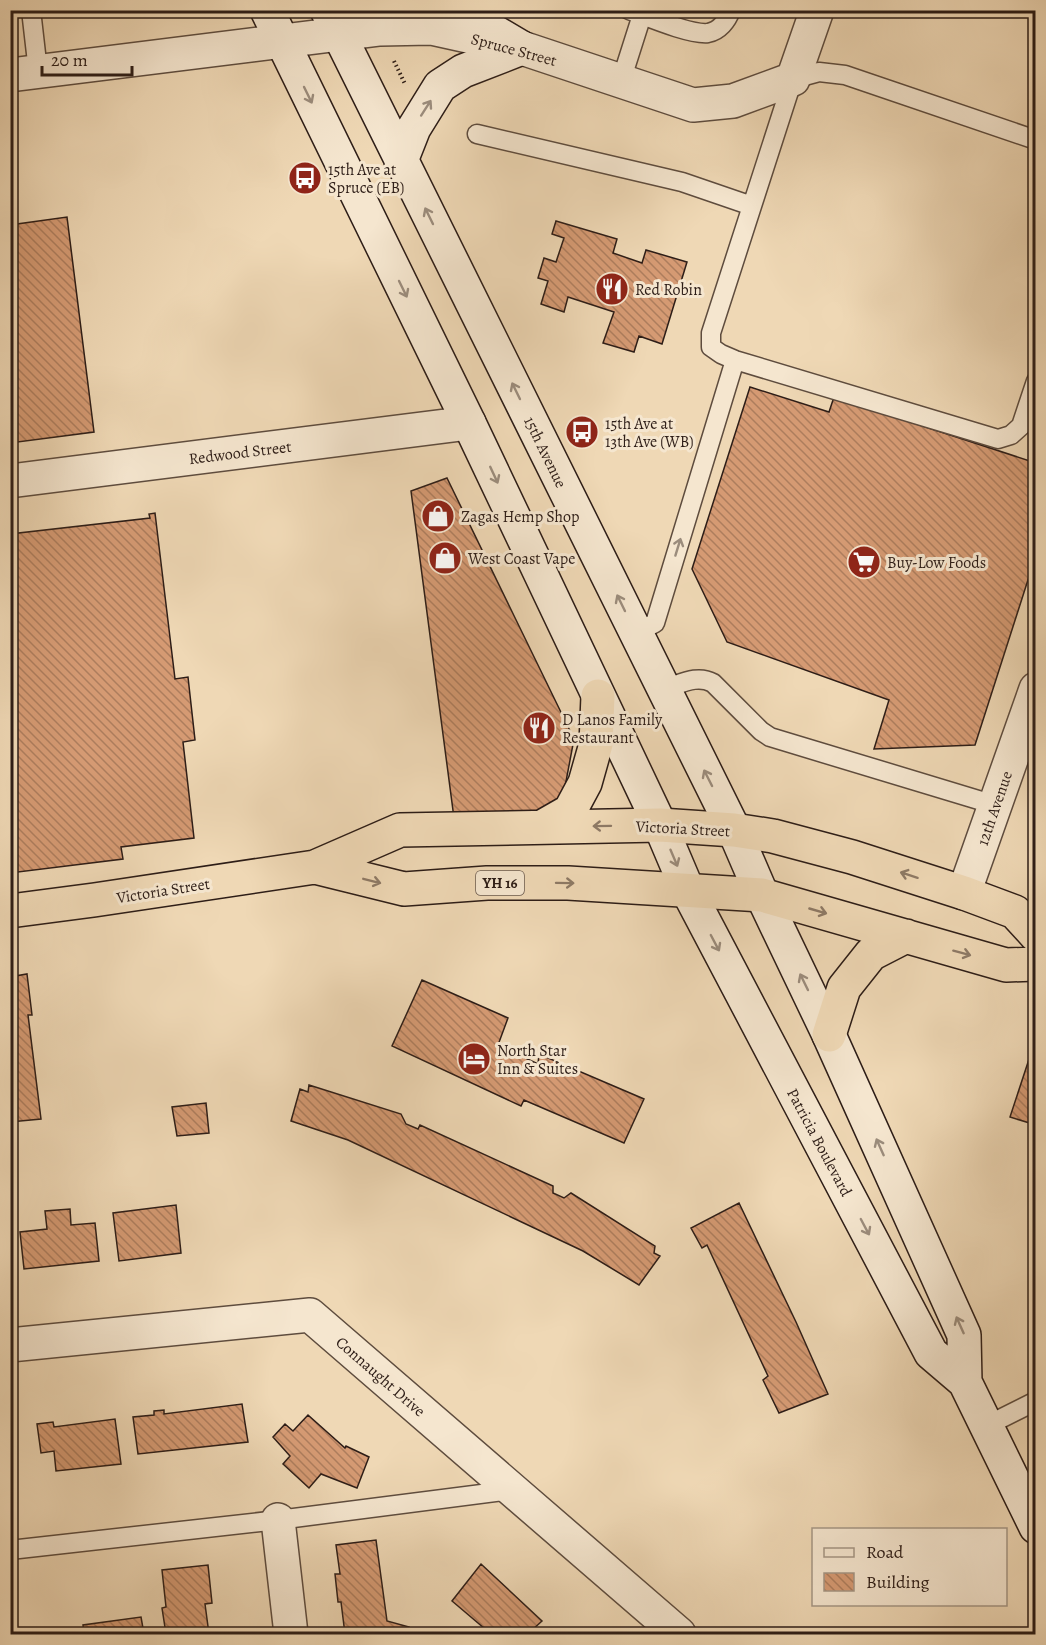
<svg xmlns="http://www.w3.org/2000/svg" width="1046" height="1645" viewBox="0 0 1046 1645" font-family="Alegreya,serif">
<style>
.building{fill:url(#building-back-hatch);stroke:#2d1d17;stroke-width:1.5}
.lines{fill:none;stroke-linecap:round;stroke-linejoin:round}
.service-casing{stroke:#5e4c3e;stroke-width:21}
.minor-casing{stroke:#5e4c3e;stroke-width:36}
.secondary-casing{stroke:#2d1d17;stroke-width:36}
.trunk-casing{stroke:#2d1d17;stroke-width:36}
.path{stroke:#2d1d17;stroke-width:4;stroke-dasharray:1.5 3;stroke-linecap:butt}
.service{stroke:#f5e6cf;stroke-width:18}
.minor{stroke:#f5e6cf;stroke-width:33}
.secondary{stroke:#f5e6cf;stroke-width:33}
.trunk{stroke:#efd8b5;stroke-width:33}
.oneway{stroke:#9b8c7c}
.oneway2{stroke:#8e7a66}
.labels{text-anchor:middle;stroke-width:6;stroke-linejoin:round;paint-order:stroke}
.shield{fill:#f5e6cf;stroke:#69594e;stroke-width:1.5}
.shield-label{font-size:15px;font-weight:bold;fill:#2d1d17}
.street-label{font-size:16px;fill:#2d1d17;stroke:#f5e6cf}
.poi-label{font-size:16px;fill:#2d1d17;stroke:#f5e6cf;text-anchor:start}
</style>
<defs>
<pattern id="building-back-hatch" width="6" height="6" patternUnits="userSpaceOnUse" patternTransform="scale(1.5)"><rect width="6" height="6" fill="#d59a73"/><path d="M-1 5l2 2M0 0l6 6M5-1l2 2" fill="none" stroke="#ad7d5d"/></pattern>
</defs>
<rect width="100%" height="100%" fill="#efd8b5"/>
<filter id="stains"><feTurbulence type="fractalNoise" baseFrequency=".00333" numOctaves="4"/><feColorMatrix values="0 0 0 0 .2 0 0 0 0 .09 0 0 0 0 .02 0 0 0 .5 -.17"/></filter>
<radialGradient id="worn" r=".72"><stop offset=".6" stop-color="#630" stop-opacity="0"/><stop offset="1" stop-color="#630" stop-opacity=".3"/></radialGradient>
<!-- building -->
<path class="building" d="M67,217l27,215 -84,11v-218z
M556,221l61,18 -4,14 29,10 4,-13 41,12 -25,82 -23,-8 -5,16 -31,-9 11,-31 -46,-15 -4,15 -23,-8 7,-23 -10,-3 6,-20 12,4 8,-24 -12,-4z
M750,387l79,25 5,-15 202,66v28l-5,15 5,1v48l-61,190 -101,4 15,-49 -162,-58 -35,-73z
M447,478l127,261 -13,69 -18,8 -89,2 -43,-327z
M155,513l20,166 13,-2 7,63 -12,2 11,96 -73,9 2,12 -113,14v-339l140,-16 -1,-4z
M27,974l5,41h-4l13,104 -31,3v-145z
M422,980l86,38 -10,27 40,19 1,-10 105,45 -20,44 -100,-43 -3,6 -129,-60z
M1036,1038v87l-26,-8z
M309,1085l92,29 5,10 12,5 2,-4 133,61v7l11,5 7,-5 84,53 -1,7 6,3 -21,29 -56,-34 -235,-111 -57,-19 9,-32 8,3z
M206,1103l3,30 -32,3 -5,-29z
M739,1203l57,119 32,72 -49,19 -16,-33 5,-4 -61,-131 -5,3 -11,-20z
M176,1205l5,48 -62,8 -6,-48z
M70,1209l1,16 24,-2 4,38 -75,8 -4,-37 27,-3 -2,-18z
M10,1231l6,36 -6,1z
M242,1404l6,38 -110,12 -5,-37 21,-2v-4l10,-1v4z
M308,1415l37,33 1,-2 23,11 -12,31 -36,-14 -12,14 -26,-24 7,-8 -17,-19 12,-13 8,7z
M115,1419l6,45 -65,7 -2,-20 -13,2 -4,-29 16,-2 1,5z
M376,1540l11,81 22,6 -2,7h-62l-4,-32h-3l-3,-28h5l-4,-29z
M481,1564l61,57 -11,10 6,3h-46l-39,-33z
M208,1565l4,38 -7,1 4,30h-43l-4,-26 4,-1 -4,-37z
M141,1617l3,17h-60l-1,-9z"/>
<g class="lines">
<defs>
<path id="service" d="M31,10l7,61
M629,10c19,7 61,25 79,23 11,-2 19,-12 23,-23
M621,81l21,-66
M477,134l205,48 70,24
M1036,140l-191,-65 -26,-3 -26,7 -82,254v14l10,7 14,6 263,79 13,-4 10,-9 15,-45
M636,633l19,-10 80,-263
M664,689c17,-5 33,-15 49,-6l48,48 9,6 225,68
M986,1426l50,-25
M10,1550l268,-30 234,-30"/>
<path id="minor" d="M10,75l370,-46 51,-1 91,20 171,57 40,-4 60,-22 24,-69
M10,481l459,-58
M964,893l72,-204
M10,1345l300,-30 369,319
M278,1520l13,114"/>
<path id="secondary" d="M267,10l202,413 191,402 28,66 243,462 34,29 71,145
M327,10l407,820 28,65 67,140 135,300 1,47
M458,10l64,38
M401,161l13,-33 26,-42 23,-15 59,-23"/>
<path id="trunk" d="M542,827l28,-16 15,-28 11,-39 2,-48
M315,867l89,22 83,-6h81l194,12 244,70 30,-1
M10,911l84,-11 221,-33 85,-37 260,-5 74,5 39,6 79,21 112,36 51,19 21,23
M829,1035l15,-47 27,-34 35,-18"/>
</defs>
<!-- service casing -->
<use href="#service" class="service-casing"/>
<!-- minor casing -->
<use href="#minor" class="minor-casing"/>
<!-- secondary casing -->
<use href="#secondary" class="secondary-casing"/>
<!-- trunk casing -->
<use href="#trunk" class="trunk-casing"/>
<!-- path -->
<path class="path" d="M394,61l11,23"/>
<!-- service -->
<use href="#service" class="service"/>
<!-- minor -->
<use href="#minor" class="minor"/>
<!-- secondary -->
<use href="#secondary" class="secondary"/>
<!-- trunk -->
<use href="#trunk" class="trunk"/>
</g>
<!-- one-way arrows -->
<defs><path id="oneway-shaft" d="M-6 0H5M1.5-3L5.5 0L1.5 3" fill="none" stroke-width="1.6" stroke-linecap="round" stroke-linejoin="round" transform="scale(1.5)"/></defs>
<g class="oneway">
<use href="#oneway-shaft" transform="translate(308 95) rotate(64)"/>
<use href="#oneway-shaft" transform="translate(426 108) rotate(-57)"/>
<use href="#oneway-shaft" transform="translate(429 216) rotate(-116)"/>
<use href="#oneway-shaft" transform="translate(403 289) rotate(64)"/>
<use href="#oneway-shaft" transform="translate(516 391) rotate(-116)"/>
<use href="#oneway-shaft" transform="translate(494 475) rotate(65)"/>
<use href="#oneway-shaft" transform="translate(678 547) rotate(-73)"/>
<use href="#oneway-shaft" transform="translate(621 603) rotate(-116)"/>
<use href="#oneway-shaft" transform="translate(708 778) rotate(-117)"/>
<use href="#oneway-shaft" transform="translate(674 858) rotate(67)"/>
<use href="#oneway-shaft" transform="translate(715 943) rotate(62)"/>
<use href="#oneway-shaft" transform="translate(804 982) rotate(-116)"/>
<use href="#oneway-shaft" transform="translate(880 1147) rotate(-114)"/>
<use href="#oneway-shaft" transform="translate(865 1227) rotate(62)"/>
<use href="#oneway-shaft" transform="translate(960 1325) rotate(-114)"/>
</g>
<g class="oneway2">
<use href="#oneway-shaft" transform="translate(602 826) rotate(179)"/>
<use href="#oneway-shaft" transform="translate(909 875) rotate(-162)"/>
<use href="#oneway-shaft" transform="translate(372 881) rotate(14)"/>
<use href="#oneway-shaft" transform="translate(565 883) rotate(1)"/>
<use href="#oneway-shaft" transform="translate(818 911) rotate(16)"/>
<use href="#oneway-shaft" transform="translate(962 953) rotate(15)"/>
</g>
<!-- icons -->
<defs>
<symbol id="bus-disc" viewBox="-11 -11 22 22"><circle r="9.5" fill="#8f2418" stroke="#f5e6cf"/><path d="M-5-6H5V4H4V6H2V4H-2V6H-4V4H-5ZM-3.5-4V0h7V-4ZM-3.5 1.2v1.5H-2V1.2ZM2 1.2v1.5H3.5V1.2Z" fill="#fff"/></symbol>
<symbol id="restaurant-disc" viewBox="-11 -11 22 22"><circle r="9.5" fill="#8f2418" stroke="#f5e6cf"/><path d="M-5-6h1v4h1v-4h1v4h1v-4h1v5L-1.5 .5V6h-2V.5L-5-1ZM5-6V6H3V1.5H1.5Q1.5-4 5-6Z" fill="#fff"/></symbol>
<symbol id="shop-disc" viewBox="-11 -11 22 22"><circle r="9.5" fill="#8f2418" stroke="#f5e6cf"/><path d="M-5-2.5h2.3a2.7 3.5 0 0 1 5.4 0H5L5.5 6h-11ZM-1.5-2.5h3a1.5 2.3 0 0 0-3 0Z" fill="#fff"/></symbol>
<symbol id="supermarket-disc" viewBox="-11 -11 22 22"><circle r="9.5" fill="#8f2418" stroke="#f5e6cf"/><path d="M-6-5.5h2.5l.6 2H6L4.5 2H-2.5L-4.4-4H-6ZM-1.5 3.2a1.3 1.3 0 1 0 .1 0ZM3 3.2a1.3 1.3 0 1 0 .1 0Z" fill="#fff"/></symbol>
<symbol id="hotel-disc" viewBox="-11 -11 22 22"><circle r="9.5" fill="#8f2418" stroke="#f5e6cf"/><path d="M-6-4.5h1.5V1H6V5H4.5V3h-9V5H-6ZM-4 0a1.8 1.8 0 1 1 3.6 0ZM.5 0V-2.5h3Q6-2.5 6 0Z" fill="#fff"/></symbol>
</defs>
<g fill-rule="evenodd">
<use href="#bus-disc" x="286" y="159" width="38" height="38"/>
<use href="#restaurant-disc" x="593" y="270" width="38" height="38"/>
<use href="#bus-disc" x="563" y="413" width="38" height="38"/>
<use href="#shop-disc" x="419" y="497" width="38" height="38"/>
<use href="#shop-disc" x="426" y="539" width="38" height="38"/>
<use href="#supermarket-disc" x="845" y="543" width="38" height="38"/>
<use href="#restaurant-disc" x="520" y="709" width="38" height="38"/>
<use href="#hotel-disc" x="455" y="1040" width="38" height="38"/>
</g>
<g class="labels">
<!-- shield labels -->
<rect class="shield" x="476" y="871" width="48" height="24" rx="4.5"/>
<g class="shield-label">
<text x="500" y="888">YH 16</text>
</g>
<!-- street labels -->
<g class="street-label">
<text transform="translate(514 49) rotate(15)" y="6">Spruce Street</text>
<text transform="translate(240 452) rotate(-7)" y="6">Redwood Street</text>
<text transform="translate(546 452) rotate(64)" y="6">15th Avenue</text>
<text transform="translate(994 808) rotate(-71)" y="6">12th Avenue</text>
<text transform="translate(683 828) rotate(3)" y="6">Victoria Street</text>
<text transform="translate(163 890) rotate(-9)" y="6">Victoria Street</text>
<text transform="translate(820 1142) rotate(62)" y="6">Patricia Boulevard</text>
<text transform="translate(381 1376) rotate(41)" y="6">Connaught Drive</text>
</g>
<!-- poi labels -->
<g class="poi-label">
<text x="328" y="175">15th Ave at<tspan x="328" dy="18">Spruce (EB)</tspan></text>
<text x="635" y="295">Red Robin</text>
<text x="605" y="429">15th Ave at<tspan x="605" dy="18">13th Ave (WB)</tspan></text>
<text x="461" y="522">Zagas Hemp Shop</text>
<text x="468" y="564">West Coast Vape</text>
<text x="887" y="568">Buy-Low Foods</text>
<text x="562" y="725">D Lanos Family<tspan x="562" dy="18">Restaurant</tspan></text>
<text x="497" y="1056">North Star<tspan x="497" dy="18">Inn &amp; Suites</tspan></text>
</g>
</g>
<!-- margin -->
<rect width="1046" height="1645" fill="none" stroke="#efd8b5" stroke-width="36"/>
<rect x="12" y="12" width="1022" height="1621" fill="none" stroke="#2d1d17" stroke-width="3"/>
<rect x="18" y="18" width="1010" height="1609" fill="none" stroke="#2d1d17" stroke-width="1.5"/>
<!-- legend -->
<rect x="812" y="1528" width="195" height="78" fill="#f5e6cf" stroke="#a59685" stroke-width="1.5"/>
<rect x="824" y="1548" width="30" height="9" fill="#f5e6cf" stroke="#a59685" stroke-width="1.5"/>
<text x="866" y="1558" font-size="18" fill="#2d1d17">Road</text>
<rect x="824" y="1573" width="30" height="18" fill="url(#building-back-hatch)" stroke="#a59685" stroke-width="1.5"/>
<text x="866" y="1588" font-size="18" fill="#2d1d17">Building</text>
<!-- scale -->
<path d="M42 66v9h90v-9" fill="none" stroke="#2d1d17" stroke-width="3"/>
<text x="51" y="66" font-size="18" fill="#2d1d17" stroke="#f5e6cf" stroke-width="4.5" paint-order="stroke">20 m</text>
<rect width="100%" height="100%" filter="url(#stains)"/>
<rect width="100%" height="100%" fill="url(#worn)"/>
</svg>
